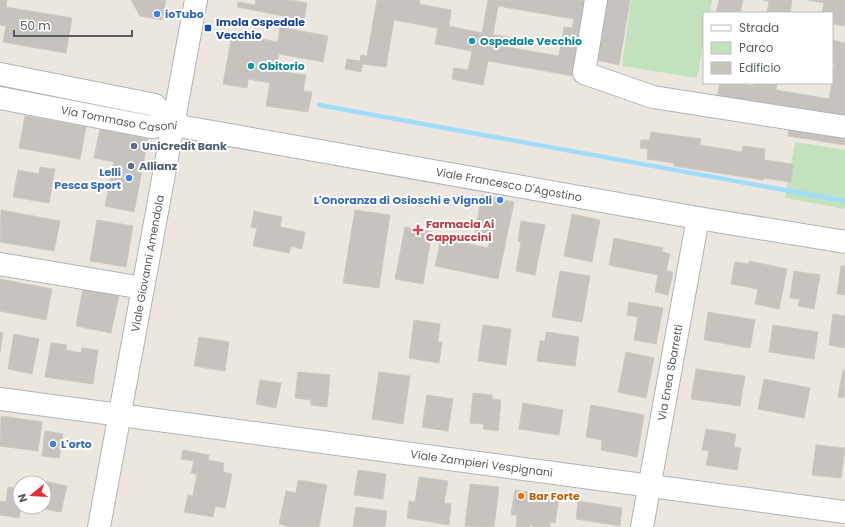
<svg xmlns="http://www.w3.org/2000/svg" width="845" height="527" viewBox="0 0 845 527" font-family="Poppins,sans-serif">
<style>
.green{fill:#c1e2bc}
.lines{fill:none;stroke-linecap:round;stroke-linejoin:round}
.stream{stroke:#a0ddfb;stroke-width:4.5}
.building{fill:#c6c2bd;stroke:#cfc8be;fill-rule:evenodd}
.minor-casing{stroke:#b0b3b7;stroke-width:24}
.minor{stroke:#fff;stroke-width:22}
.shop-dot{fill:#3f7fe0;stroke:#fff;stroke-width:1.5}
.transit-dot{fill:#1a4fb4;stroke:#fff;stroke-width:1.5}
.culture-dot{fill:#0f9aa8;stroke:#fff;stroke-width:1.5}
.service-dot{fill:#5c6f8a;stroke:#fff;stroke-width:1.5}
.health-dot{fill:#e0444e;stroke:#fff;stroke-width:1.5}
.food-dot{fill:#e8710a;stroke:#fff;stroke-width:1.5}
.labels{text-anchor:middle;stroke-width:4;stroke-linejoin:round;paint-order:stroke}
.shop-label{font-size:11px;font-weight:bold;fill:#366cbe;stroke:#fff;text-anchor:start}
.transit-label{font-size:11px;font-weight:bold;fill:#164399;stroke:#fff;text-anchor:start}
.culture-label{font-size:11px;font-weight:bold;fill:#0d838f;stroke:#fff;text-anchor:start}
.street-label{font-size:11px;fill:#585d60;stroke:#fff}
.service-label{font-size:11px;font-weight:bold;fill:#4e5e75;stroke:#fff;text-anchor:start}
.health-label{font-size:11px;font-weight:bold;fill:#be3a42;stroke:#fff;text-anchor:start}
.food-label{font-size:11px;font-weight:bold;fill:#c56008;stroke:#fff;text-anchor:start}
</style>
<rect width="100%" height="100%" fill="#ebe7df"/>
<!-- green -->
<path class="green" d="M631,0h81l-2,13h-6v28l-7,37 -75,-12z
M795,142l50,8v59l-60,-11z"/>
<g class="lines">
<!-- stream -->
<path class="stream" d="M319,105l526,96"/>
</g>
<!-- building -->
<path class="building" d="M0,0h7l-1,7 66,11 -6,35 -63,-11 3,-16 -6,-1z
M131,0h35l-4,20 -22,-4z
M256,0h34l17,3 -3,17 -67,-13 1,-5 17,3z
M377,0h43l-1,4 32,6 -2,16 33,7 6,-33h98l-13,76 -85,-15 -5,24 -31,-6 2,-11 14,2 4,-19 -37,-7 3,-16 -44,-8 -8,47 -23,-3 -2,8 -16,-3 2,-10 13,2 1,-6 6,1zM498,6l76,13 -2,9 -8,-1 -5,29 -52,-9 2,-10 -16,-2z
M606,0h24l-11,65 -23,-5z
M719,0h24l-3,13h-24z
M763,0h29l-2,13h-23l2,-12z
M808,0h37v26l-13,-2v-11h-10l2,-10z
M280,27l48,9 -5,26 -44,-8 -4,17 31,4 -3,16 9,1 -4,20 -42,-6 4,-23 -22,-4 -1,9 -24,-4 9,-50 46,8z
M832,40l13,3v74l-55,-10v4l-73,-13 3,-15h15l18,3 1,-3h23l-1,7 53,9 6,-35h-3z
M25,116l61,11 -6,32 -61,-11z
M789,127l56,9v9l-57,-9z
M100,129l48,10 -14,73 -29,-6 9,-44 -20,-4z
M651,132l50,7 -1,6 42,7 1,-6 22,3 -1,11 29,4 -2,18 -27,-4 -1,2 -89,-14v-3l-27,-4 1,-10 -8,-1 1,-8h9z
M40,167l15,2 -6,34 -36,-6 5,-27 21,4z
M482,195l32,7 -16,77 -63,-13 6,-28 47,10 3,-12 -16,-4z
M1,210l59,11 -6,30 -54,-9z
M355,210l35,5 -11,73 -36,-5z
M254,211l28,6 -2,10 25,5 -3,17 -11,-3 -2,7 -36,-7 4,-18 -6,-1z
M572,214l28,6 -8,42 -28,-6z
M97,220l36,6 -7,41 -36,-6z
M521,221l24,4 -10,50 -19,-4 5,-29 -3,-1z
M405,227l27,5 -9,52 -28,-5z
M614,238l49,10 -1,4 8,2 -4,17 7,1 -5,23 -13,-3 3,-17 -49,-10z
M749,261l38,8 -8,40 -24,-5 3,-15 -27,-5 4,-22 14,2z
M841,266h4v29l-8,-1z
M560,271l30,5 -8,46 -30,-5z
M794,271l26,4 -6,34 -16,-3 2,-7 -10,-1z
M0,279l52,10 -6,31 -46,-9z
M83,288l36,7 -8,38 -35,-7z
M629,302l34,6 -7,36 -22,-4 4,-23 -11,-2z
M708,312l47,8 -5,28 -46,-8z
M833,314l12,2v32l-16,-3z
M414,320l26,4 -2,18h4l-3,21 -30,-5z
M483,325l28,4 -5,36 -28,-4z
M773,325l45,7 -4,27 -45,-7z
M0,332l3,1 -3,20z
M546,332l33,5 -4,29 -38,-5 3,-20h5z
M14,334l25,5 -7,35 -24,-5z
M199,337l30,5 -4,29 -31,-5z
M51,343l16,2 -1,5 15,3 1,-5 16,2 -5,34 -48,-7z
M626,352l28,6 -8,40 -28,-6z
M696,369l49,7 -5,30 -49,-7z
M843,370h2l-1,28 -6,-1z
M298,372l32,3 -3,32 -16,-2v-5l-16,-2z
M379,372l31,4 -7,48 -31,-5z
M764,379l46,9 -6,30 -46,-9z
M260,380l21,3 -5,25 -20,-4z
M473,393l19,2v4l9,1 -3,31 -15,-2 1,-5 -14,-1z
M427,395l26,4 -5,32 -26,-4z
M523,403l40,7 -4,25 -40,-6z
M591,405l53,10 -7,42 -36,-7 1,-10 -16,-3z
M1,416l41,6 -4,29 -38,-5z
M706,429l30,5 -2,13 7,1 -4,22 -31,-5 3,-14 -7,-1z
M45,431l18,3 -4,24 -17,-2z
M816,445l29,3 -4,30 -29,-3z
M183,450l26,5 -1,5 16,3 -1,9 9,2 -7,34 -10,-2 -2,11 -29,-5 4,-17 5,1 4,-22 -6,-1 3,-12 -13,-2z
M358,470l28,4 -3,25 -29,-4z
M419,477l29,4 -4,22 7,1 -2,21 -42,-7 2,-17 6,1z
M298,480l29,5 -8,42h-29l-11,-3 7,-33 10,2z
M43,481l24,5 -6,26 -23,-4 6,-1z
M470,484l29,3 -5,40 -29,-1z
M8,487l11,2 -2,16 4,2 -2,11 -19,-3v-14l6,1z
M515,490l44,7 -4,26 -5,-1v5h-15l-5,-2 -1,2h-13l1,-12h-6z
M578,501l44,7 -2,18 -44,-7z
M356,507l31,4 -2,16h-32z"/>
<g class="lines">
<defs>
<g id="minor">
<path d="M596,0l-12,73 69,24 192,30"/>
<path d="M0,74l155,31 18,20"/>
<path id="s1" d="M0,98l151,29 22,-2 525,93 147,24"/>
<path d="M0,264l143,24"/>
<path id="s2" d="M0,399l845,113"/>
<path id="s3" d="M99,527l97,-527"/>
<path id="s4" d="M642,527l56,-309"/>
</g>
</defs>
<!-- minor casing -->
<use href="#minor" class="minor-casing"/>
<!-- minor -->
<use href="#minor" class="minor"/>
</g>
<!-- markers -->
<g class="shop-dot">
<circle cx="157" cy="14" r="4"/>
<circle cx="129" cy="178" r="4"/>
<circle cx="500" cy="200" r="4"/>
<circle cx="53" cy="444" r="4"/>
</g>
<rect class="transit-dot" x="204" y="24" width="8" height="8" rx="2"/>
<g class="culture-dot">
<circle cx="472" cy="41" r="4"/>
<circle cx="251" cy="66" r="4"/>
</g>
<g class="service-dot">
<circle cx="134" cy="146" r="4"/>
<circle cx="131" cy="166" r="4"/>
</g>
<path class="health-dot" d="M416 224h4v4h4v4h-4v4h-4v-4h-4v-4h4z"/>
<circle class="food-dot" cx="521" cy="496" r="4"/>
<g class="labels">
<!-- shop labels -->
<g class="shop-label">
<text x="165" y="18">ioTubo</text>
<text x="121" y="176" text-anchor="end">Lelli<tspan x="121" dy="13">Pesca Sport</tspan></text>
<text x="492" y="204" text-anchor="end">L'Onoranza di Osioschi e Vignoli</text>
<text x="61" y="448">L'orto</text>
</g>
<!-- transit labels -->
<g class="transit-label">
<text x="216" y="26">Imola Ospedale<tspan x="216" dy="13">Vecchio</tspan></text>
</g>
<!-- culture labels -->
<g class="culture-label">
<text x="480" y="45">Ospedale Vecchio</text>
<text x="259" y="70">Obitorio</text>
</g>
<!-- street labels -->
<g class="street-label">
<text dy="4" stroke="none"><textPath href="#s1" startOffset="121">Via Tommaso Casoni</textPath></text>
<text dy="4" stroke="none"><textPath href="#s1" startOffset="517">Viale Francesco D'Agostino</textPath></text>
<text dy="4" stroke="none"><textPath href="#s3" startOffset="268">Viale Giovanni Amendola</textPath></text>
<text dy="4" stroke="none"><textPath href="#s4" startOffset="157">Via Enea Sbarretti</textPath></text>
<text dy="4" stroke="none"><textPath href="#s2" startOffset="486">Viale Zampieri Vespignani</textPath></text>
</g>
<!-- service labels -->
<g class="service-label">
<text x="142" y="150">UniCredit Bank</text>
<text x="139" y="170">Allianz</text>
</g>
<!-- health labels -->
<g class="health-label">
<text x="426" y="228">Farmacia Ai<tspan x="426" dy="13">Cappuccini</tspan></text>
</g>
<!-- food labels -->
<g class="food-label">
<text x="529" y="500">Bar Forte</text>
</g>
</g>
<!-- legend -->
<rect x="703" y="12" width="130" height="72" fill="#ffffff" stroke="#bcbebf"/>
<rect x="711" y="25" width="20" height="6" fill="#ffffff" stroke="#bcbebf"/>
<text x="739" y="32" font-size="12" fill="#585d60">Strada</text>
<rect x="711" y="42" width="20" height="12" fill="#c1e2bc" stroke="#bcbebf"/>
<text x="739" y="52" font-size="12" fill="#585d60">Parco</text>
<rect x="711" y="62" width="20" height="12" fill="#c6c2bd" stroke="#bcbebf"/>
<text x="739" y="72" font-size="12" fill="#585d60">Edificio</text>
<!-- north arrow -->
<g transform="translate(32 495) rotate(252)"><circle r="19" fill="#ffffff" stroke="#bcbebf"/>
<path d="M0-3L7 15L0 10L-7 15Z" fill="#e03037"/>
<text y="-6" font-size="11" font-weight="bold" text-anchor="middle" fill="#585d60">N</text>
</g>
<!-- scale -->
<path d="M14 30v6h118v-6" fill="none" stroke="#585d60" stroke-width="2"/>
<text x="20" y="30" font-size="12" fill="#585d60" stroke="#ffffff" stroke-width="3" paint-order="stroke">50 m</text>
</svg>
